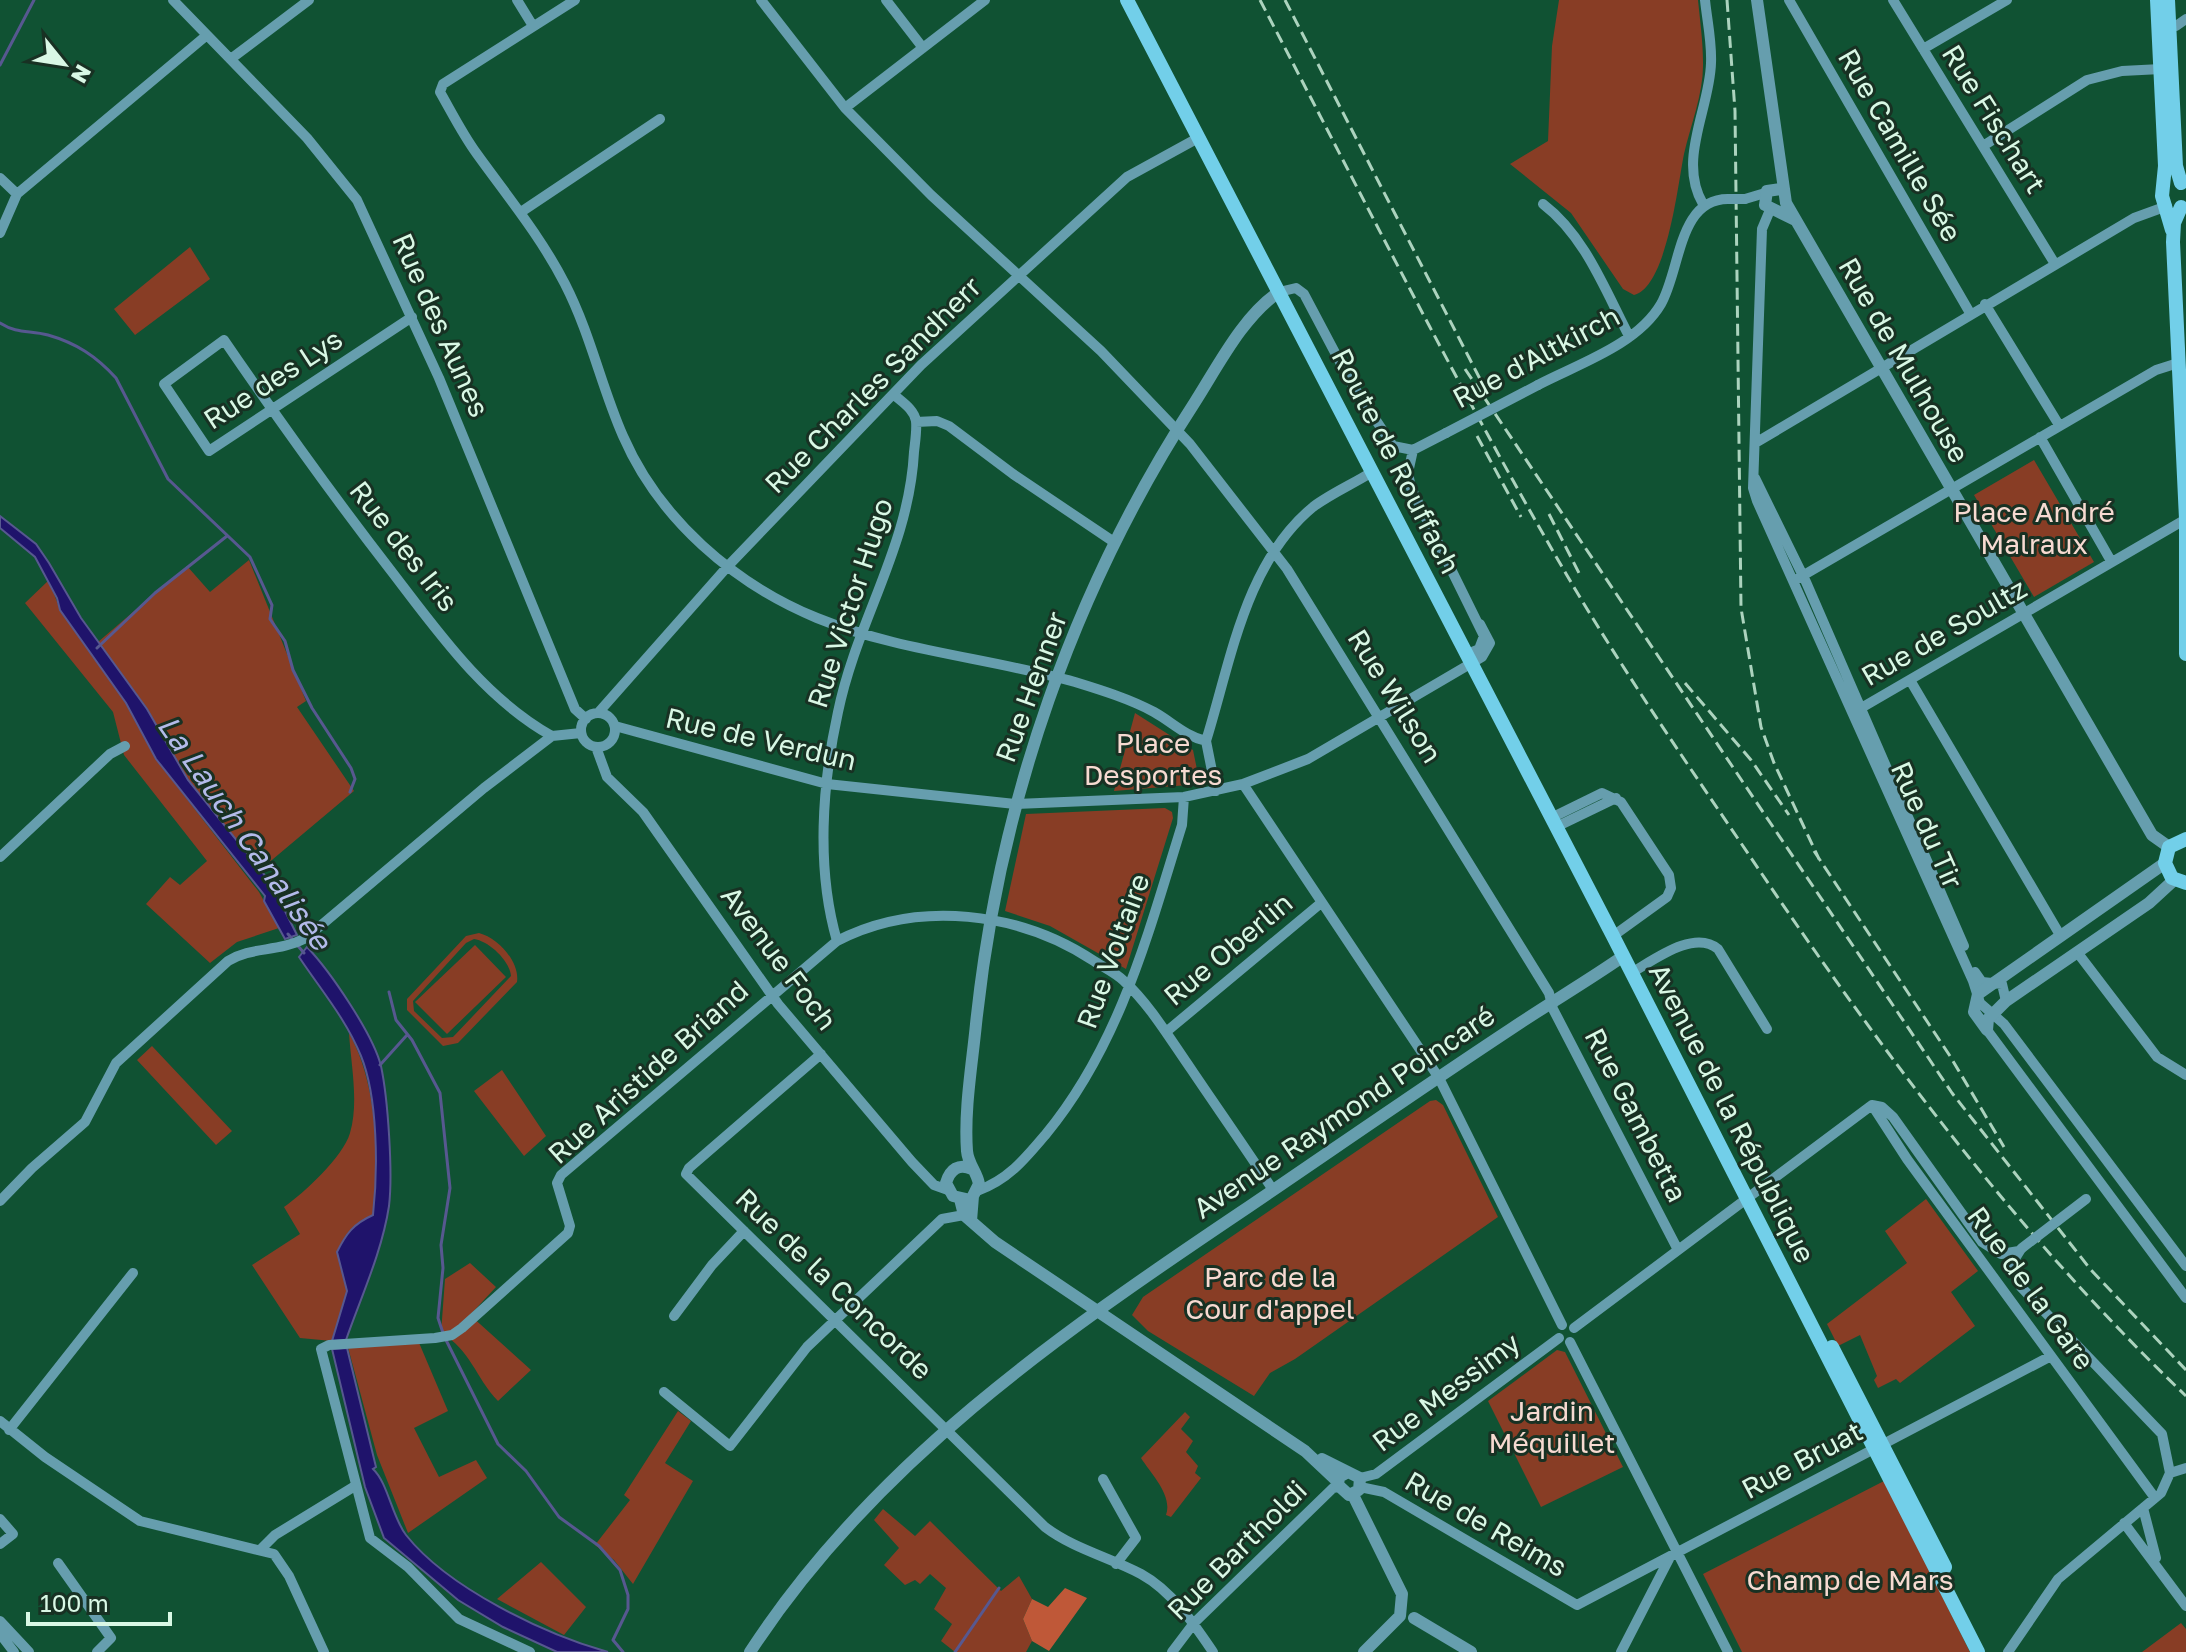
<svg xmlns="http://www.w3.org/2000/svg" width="2186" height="1652" viewBox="0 0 2186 1652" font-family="'Golos Text',sans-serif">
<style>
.green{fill:#883d25;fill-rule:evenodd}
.forest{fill:#bf5838}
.water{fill:#1f136b;stroke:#575890;stroke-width:2}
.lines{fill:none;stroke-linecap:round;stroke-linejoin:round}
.stream{stroke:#575890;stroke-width:3}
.minor{stroke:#669eae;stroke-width:10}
.tertiary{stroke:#669eae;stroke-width:12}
.secondary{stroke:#72cfe9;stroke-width:14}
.rail{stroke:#acd3be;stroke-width:3;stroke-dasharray:12 6;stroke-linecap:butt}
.minor-bridge{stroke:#669eae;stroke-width:10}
.labels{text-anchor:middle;stroke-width:6;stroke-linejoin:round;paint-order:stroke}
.street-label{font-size:28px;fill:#d9f8e5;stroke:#183123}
.park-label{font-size:28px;fill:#f7dad1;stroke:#183123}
.water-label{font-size:30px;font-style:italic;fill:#b3baea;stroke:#183123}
</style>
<rect width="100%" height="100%" fill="#105233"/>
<!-- green -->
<path class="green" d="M1559,0h139c2,20 5,42 5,62 1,30 -12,62 -19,92 -6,29 -17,133 -50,141l-11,-6 -52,-76 -61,-49 38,-23 4,-95z
M190,247l20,32 -75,56 -21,-26z
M2034,460l60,102 -60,35 -60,-102z
M249,560l57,141 -9,6 57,84 -94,79 -72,-90 -41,-72 -49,-66 89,-76 23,26z
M49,580l11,30 66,93 30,56 103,133 20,36 -42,14 -27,21 -64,-59 24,-27 10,8 27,-24 -83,-106 -11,-43 -88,-109z
M1135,713l58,37 7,34 -86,7z
M1165,808l7,4 1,6 -47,151 -76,-43 -45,-15 21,-97z
M479,933c19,5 41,29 38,49l-59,61 -15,3 -36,-36v-11l59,-63zM474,939c15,2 36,22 37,37l-58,61 -11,1 -28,-27 -1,-10 53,-58z
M475,945l31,32 -59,57 -32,-32z
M349,1033c29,52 30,124 24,182 -20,9 -27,18 -36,37l10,39 -15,50 -32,-3 -48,-73 48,-31 -16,-27c20,-14 59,-50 66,-74 9,-31 1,-68 -1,-100z
M152,1046l80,85 -16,14 -79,-85z
M502,1070l44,66 -22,20 -50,-65z
M1436,1100l7,5 55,112 -203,142 -25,14 -16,23 -106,-65 -16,-16 11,-18 287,-196z
M1926,1199l52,72 -27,21 24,34 -75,57 -4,-4 -18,9 -4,-8 3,-4 -17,-41 -22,11 -11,-22 80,-61 -22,-32z
M470,1263l26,24 -26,28 61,55 -33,31c-23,-24 -27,-51 -57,-68l4,-54z
M417,1338l31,73 -34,17 25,49 37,-17 11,18 -79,55 -31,-78 -31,-115z
M1557,1350l8,2 58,115 -82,40 -53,-106z
M678,1411l13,10 -26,42 28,18 -60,103 -19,-24 -19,-15 35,-45 -6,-5z
M1185,1412l5,5 -9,12 12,12 -7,11 12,14 -3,7 6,5 -30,39 -5,-2c7,-20 -15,-41 -25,-57z
M1884,1481l86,171h-228l-39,-78z
M883,1509l32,27 15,-15 71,70 18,-15 13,23 -9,20 9,22 -6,11h-71l-14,-11 11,-17 -18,-15 12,-21 -16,-14 -10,10 -5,-4 -10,5 -21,-20 15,-17 -25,-28z
M541,1562l45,45 -22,28 -67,-36z
M2181,1623l5,6v23h-44z"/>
<!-- forest -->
<path class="forest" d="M1065,1588l22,10 -38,53 -17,-10 -9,-22 9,-20 16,8z"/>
<!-- water -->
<path class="water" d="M0,516l36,28 13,19 32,55 66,91 41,71 83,103 26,52 -12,4 -21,-38 1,-5 -109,-137 -30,-56 -66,-93 -3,-12 -22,-41 -35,-29z
M307,947c23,24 66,87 74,119 7,33 12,107 8,140 -7,46 -28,91 -43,134l-14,1 15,-50 -10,-39c9,-18 16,-28 36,-37 5,-45 5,-117 -12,-159 -15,-37 -40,-66 -62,-99z
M347,1348l29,119 -3,2c15,14 19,48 33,66 42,53 138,99 202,117h-51l-54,-25 -45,-27 -74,-62 -19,-51 -33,-138z"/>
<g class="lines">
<!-- stream -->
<path class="stream" d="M0,65l34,-65
M0,323c17,11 30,7 48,12 28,8 48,21 68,43l52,101 82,78 22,48 -2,14 15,22 8,29 19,38 39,60 4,11 -5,13
M97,648l58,-55 72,-57
M288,934l16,19
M389,992l7,28 16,20 28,53 10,95 -9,57 2,23 -5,50 5,15
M380,1065l27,-30
M446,1340l52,104 28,27 33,46 40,29 21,24 8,25v14l-15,31 10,12
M955,1652l44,-64"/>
<!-- minor -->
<path class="minor" d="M173,0l134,138 50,62 82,178 136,331 11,10
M517,0l16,26
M575,0l-132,84 -3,8c12,21 23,43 37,62 31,43 64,83 88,130 26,51 36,102 58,152 36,83 111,148 194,182 81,33 173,40 258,64 26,8 55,17 79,30 18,10 31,24 52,29l10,50
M761,0l84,108 86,87 170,156 89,93 97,125 262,424 4,16 125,241
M886,0l37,48
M1789,0l181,313
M1893,0l162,264
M2169,26h7l10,-7
M1923,49l84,-49
M232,58l77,-58
M845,108l140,-108
M1983,146l104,-66 35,-9 39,-2
M0,178l17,16
M1745,199l20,-6
M1543,204c42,32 62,86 86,132
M1703,204c-26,-44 7,-96 8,-141 1,-21 -4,-43 -6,-63
M1770,210l-8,19 -9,259 4,13 216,480 7,22 24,21 182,242
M521,212l139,-93
M0,233l17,-39 190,-159
M1279,292l17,-4 8,6 46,87 43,65 20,4 33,-17
M1985,304l74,121
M412,317l-203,134 -45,-67 60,-44c54,79 109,156 168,232 46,60 92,126 160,164l29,-3
M1538,385c40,-21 99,-40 123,-81 20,-35 17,-106 68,-105
M916,422l21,-1 12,5 64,48 101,68
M2040,437l71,124
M1757,442l377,-224 33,-12
M1413,450l-5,23 3,15 73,148 -5,13 -12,5
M1755,478l51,104 158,364
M1797,579l359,-209 22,-7
M1910,680l150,255
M1856,711l330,-192
M598,713l130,-147 193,-201 206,-188 71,-39
M581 730a17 17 0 1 1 34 0a17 17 0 1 1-34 0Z
M615,726l212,58 188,20 169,-7 59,-13 65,-25 174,-102 8,-14 -10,-19
M1206,741c25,-80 39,-178 107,-234 17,-13 40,-23 59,-35
M596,747l11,30 36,35 135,192 134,158 22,23 14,5
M1243,784l196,294 123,247
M1551,818l51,-25 19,9 48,73 2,13 -4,9 -54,39
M1556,827l60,-29
M0,857l110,-103 15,-8
M837,941c-21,-72 -15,-156 1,-229 19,-92 71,-165 76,-260 1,-10 3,-21 2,-31 -2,-12 -14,-19 -23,-27
M2077,952l80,105 29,18
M1975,972l7,10 20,2 4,17
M1631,973c23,-13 63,-44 87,-24l49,80
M1987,1030l199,268
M1166,1032l155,-129
M821,1054l-132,114 -3,6 359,353c29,22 64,30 96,47 31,17 53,50 72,78
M1872,1105l35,54 248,339
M977,1191c31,-11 48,-32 69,-57 74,-90 102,-200 136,-309l2,-28
M0,1201l32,-33 53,-46 31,-59 112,-102c24,-15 49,-8 78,-23l178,-150 68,-52
M674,1316l38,-51 32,-34
M1574,1328l298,-223 10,2 11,10 89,125 19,12 18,-3
M1570,1342l158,310
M664,1392l66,54 77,-99 135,-128 22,-4
M0,1421l45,36 95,64 134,33 15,22 35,76
M9,1430l124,-157
M2170,1473l16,-5
M1360,1478l16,-4 183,-136
M1103,1479l33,59 -20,26
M1360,1487l24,5 193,113 474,-249
M2143,1508l13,50
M0,1519l13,15 -13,10
M2124,1523l62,83
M261,1549l14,-14 80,-49
M58,1563l53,75 -14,14
M0,1621l29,31
M5,1628l-1,11 10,13
M530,1652l-71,-33 -51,-52 -38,-29 -49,-189 8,-4 106,-7 17,-3 10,-7 106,-95 2,-7 -13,-43 4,-8 276,-234c81,-42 183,-29 257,20 9,6 22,12 30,20 26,24 46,58 67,88 27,40 55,80 82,121
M1172,1652l22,-29 139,-135 5,-1
M1621,1652l48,-93
M2008,1652l50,-73 103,-86 9,-20 -8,-39 -141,-147 -8,-25 8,-13"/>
<!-- tertiary -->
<path class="tertiary" d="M1757,0l29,203
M1781,189l-14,2 -2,14 30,15
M1786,203l366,632 17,12
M1987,1030l-13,-18 4,-18 187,-131
M1987,1030l1,-11 18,-18 143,-98 25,-23
M960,1199l4,16 31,27 310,209 33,31
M966,1199l-13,-3 -7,-13c4,-14 13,-20 26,-14
M971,1221l2,-25 6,-12c-2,-12 -11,-20 -12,-33 -3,-41 5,-86 9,-127 23,-221 98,-436 219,-622 23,-36 48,-86 84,-110
M1322,1459l38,19 -1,12 -10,5 -11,-10 1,-8 9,-5
M1353,1495l49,99 -2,22
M1414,1618l57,34
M750,1652c122,-188 308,-317 491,-440 90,-61 179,-123 270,-183 37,-25 75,-47 111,-72
M1364,1652l36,-36"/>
<!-- secondary -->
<path class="secondary" d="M1127,0l486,936 365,716
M2157,0l8,166 -3,30 10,34
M2168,0l8,166 5,17
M2181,207l-7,16 -1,19 13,277v135
M2186,839l-17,8 -4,16 7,15 14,5
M1832,1347l113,220"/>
<!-- rail -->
<path class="rail" d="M1260,0c103,197 202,397 315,589 61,102 129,199 195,297 124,182 256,357 416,510
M1285,0l195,379
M1727,0l8,111 6,497 20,119 13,36 45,96
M1465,369l487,724 139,177 95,100
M1477,436l44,81
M1549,514l31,61
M1685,683l66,77 38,55
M1814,851l136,205 54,91"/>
<!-- minor-bridge -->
<path class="minor-bridge" d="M1729,199h16
M1446,433l92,-48
M2022,1248l64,-49"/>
</g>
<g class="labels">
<!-- street labels -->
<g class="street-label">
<text transform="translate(1994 119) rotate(58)" y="10">Rue Fischart</text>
<text transform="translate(1900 145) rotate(60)" y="10">Rue Camille Sée</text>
<text transform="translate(441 325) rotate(66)" y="10">Rue des Aunes</text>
<text transform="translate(1536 357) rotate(-28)" y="10">Rue d'Altkirch</text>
<text transform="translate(1904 360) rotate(60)" y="10">Rue de Mulhouse</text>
<text transform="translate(273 379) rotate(-33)" y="10">Rue des Lys</text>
<text transform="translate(873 385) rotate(-45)" y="10">Rue Charles Sandherr</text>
<text transform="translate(1396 461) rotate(63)" y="10">Route de Rouffach</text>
<text transform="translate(404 546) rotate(52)" y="10">Rue des Iris</text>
<text transform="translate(850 603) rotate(-72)" y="10">Rue Victor Hugo</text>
<text transform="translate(1944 632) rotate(-30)" y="10">Rue de Soultz</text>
<text transform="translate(1031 687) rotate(-70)" y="10">Rue Henner</text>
<text transform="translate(1395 696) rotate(58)" y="10">Rue Wilson</text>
<text transform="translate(761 739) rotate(13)" y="10">Rue de Verdun</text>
<text transform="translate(1927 825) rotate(66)" y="10">Rue du Tir</text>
<text transform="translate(1228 949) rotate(-40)" y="10">Rue Oberlin</text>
<text transform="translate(1113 951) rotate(-70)" y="10">Rue Voltaire</text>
<text transform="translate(779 958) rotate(53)" y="10">Avenue Foch</text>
<text transform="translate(648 1072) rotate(-42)" y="10">Rue Aristide Briand</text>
<text transform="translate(1344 1112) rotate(-34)" y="10">Avenue Raymond Poincaré</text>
<text transform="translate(1732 1113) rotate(63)" y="10">Avenue de la République</text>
<text transform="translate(1636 1115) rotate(63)" y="10">Rue Gambetta</text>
<text transform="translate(834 1284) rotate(44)" y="10">Rue de la Concorde</text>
<text transform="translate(2031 1288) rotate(54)" y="10">Rue de la Gare</text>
<text transform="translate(1446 1392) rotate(-37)" y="10">Rue Messimy</text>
<text transform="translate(1802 1460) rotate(-28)" y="10">Rue Bruat</text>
<text transform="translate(1486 1524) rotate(30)" y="10">Rue de Reims</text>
<text transform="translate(1237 1550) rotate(-45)" y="10">Rue Bartholdi</text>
</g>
<!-- park labels -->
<g class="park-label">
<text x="2034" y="522">Place André<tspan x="2034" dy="32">Malraux</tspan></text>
<text x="1153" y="753">Place<tspan x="1153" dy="32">Desportes</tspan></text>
<text x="1270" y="1287">Parc de la<tspan x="1270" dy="32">Cour d'appel</tspan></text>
<text x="1552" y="1421">Jardin<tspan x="1552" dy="32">Méquillet</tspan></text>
<text x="1850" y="1590">Champ de Mars</text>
</g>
<!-- water labels -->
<g class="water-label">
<text transform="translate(244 833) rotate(55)" y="10">La Lauch Canalisée</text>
</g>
</g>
<!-- north arrow -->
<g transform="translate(64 64) rotate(120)" stroke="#183123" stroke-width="6" paint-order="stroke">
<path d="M0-6L14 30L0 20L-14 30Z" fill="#d9f8e5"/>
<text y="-12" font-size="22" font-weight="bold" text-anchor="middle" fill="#d9f8e5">N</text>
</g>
<!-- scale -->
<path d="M28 1612v12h142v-12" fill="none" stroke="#d9f8e5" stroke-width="4"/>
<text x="40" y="1612" font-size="24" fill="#d9f8e5" stroke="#183123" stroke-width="6" paint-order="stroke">100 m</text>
</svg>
